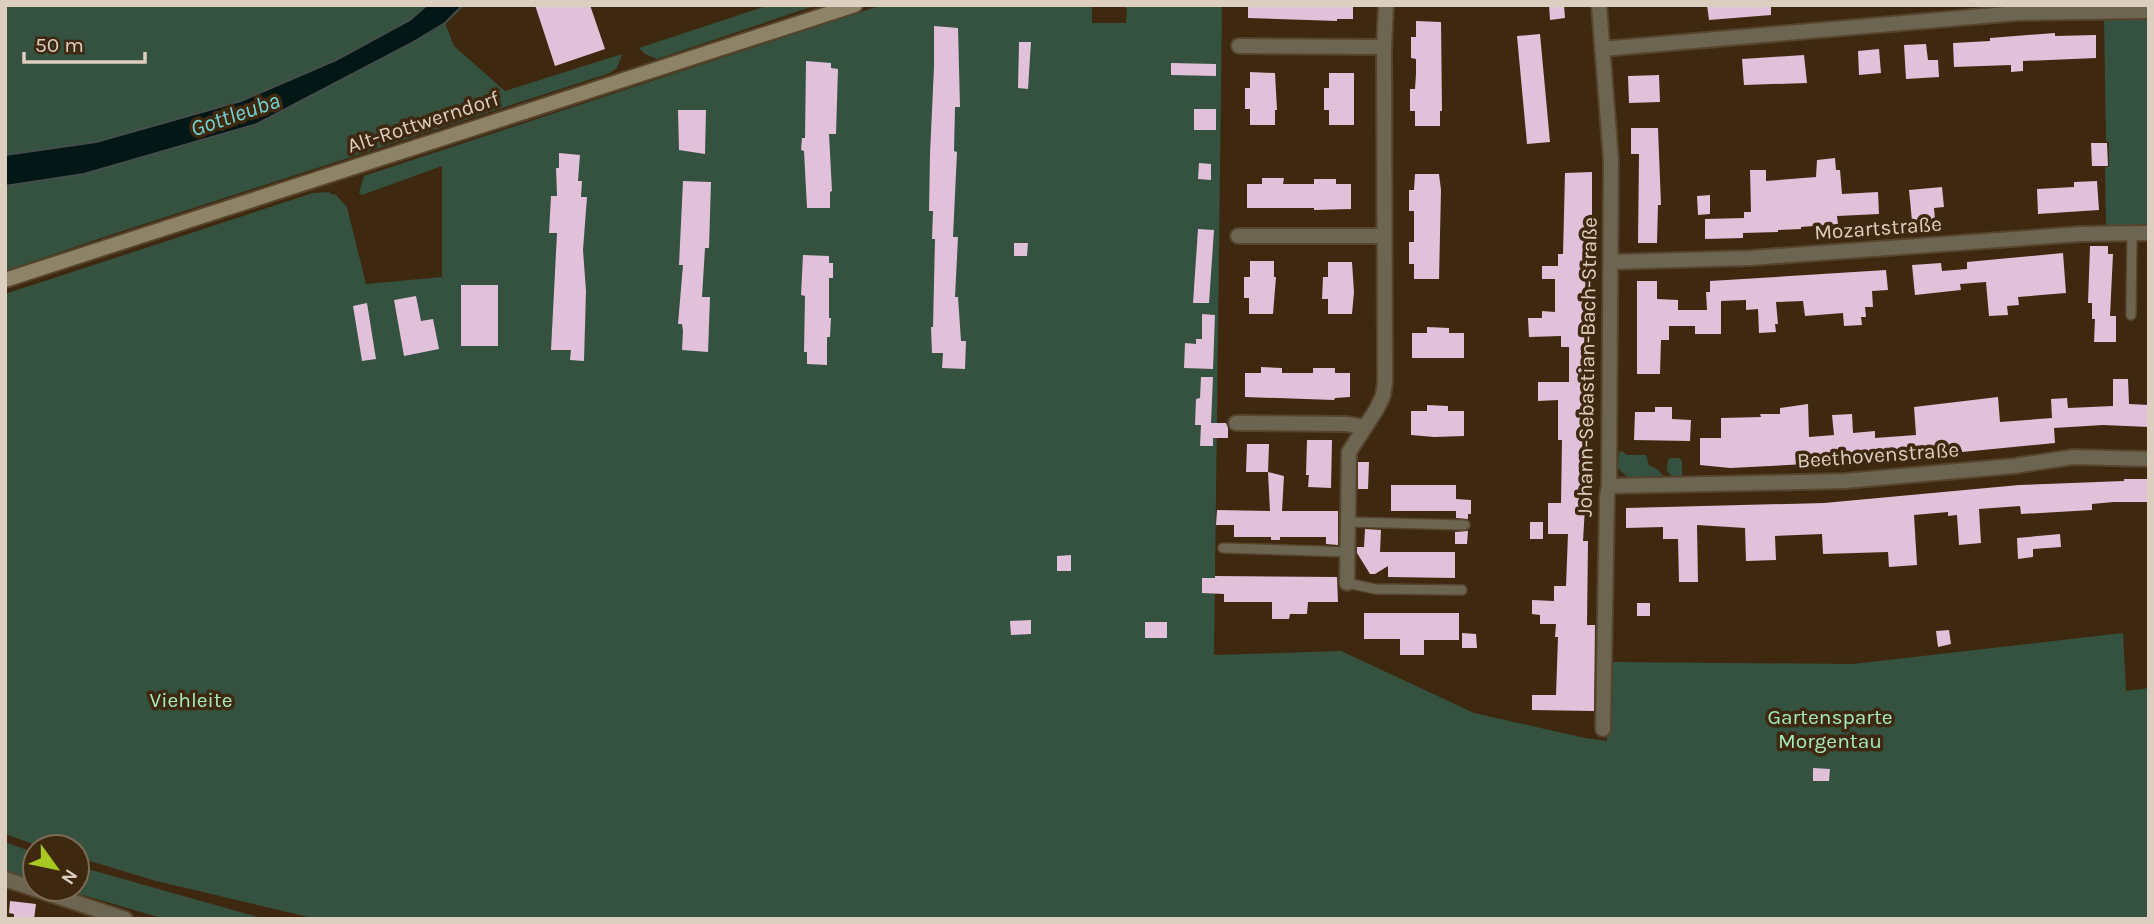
<svg xmlns="http://www.w3.org/2000/svg" width="2154" height="924" viewBox="0 0 2154 924" font-family="Karla,sans-serif">
<style>
.green{fill:#34523f}
.water{fill:#041717;stroke:#454e4a;stroke-width:2}
.building{fill:#e1c0d9}
.lines{fill:none;stroke-linecap:round;stroke-linejoin:round}
.service-casing{stroke:#57442c;stroke-width:12}
.minor-casing{stroke:#57442c;stroke-width:18}
.secondary-casing{stroke:#57442c;stroke-width:18}
.service{stroke:#6c6552;stroke-width:9}
.minor{stroke:#6c6552;stroke-width:14}
.secondary{stroke:#8e8366;stroke-width:14}
.labels{text-anchor:middle;stroke-width:7;stroke-linejoin:round;paint-order:stroke}
.street-label{font-size:21px;fill:#ddcfc0;stroke:#3e2910}
.park-label{font-size:21px;fill:#a4ebbe;stroke:#3e2910}
.water-label{font-size:23px;font-style:italic;fill:#6fd5d6;stroke:#3e2910}
</style>
<rect width="100%" height="100%" fill="#3e2910"/>
<!-- green -->
<path class="green" d="M5,5h422l-17,15 -74,40 -95,41 -145,41 -91,13z
M769,5h48l-160,54 -12,-5 -6,-6z
M882,5h210v18h34l1,-13 -3,-5h98l-8,650 127,-4 133,62 111,25 22,3v-68l7,-11 239,2 270,-31 3,58 23,-3v231h-1832l-161,-38 -79,-24v-10h-35l-37,-13v-540l308,-101 16,-1 4,3 2,-1 12,13 19,77 76,-7v-111l-80,29 -3,-2 5,-17z
M2149,16v210h-43l-1,-59h4v-25l-3,-1 -2,-124z
M445,23l9,23 51,45 117,-37 -5,14 -7,5 -509,165 -96,33v-85l79,-12 173,-50 153,-80z
M1622,451l5,4h19l3,10 9,5 8,9 -38,-1 -10,-10 1,-16z
M1670,458h9l3,3v19h-7l-8,-9 1,-11z
M5,842l30,11v28l-30,-11z
M77,866l188,53h-100l-82,-24 -4,4 -24,-10h22z"/>
<!-- water -->
<path class="water" d="M427,5h36l-18,18 -35,21 -153,80 -173,50 -79,12v-31l91,-13 145,-41 95,-41 74,-40z"/>
<!-- building -->
<path class="building" d="M535,5h55l15,44 -50,17z
M1248,5h105v14h-16v2l-89,-3z
M1549,5h15l1,13 -15,2z
M1707,5h64v10l-62,5z
M1416,21l25,1 1,89h-2v15h-25v-15h-5v-22h5l1,-15v-15l-5,-1v-21h5z
M934,26l24,2 2,79h-5l-1,44 3,1 -4,85h5l-3,60h3l3,44h5l-1,28 -23,-1 1,-15h-11l-1,-26h2l2,-88h-3l1,-28h-4l1,-57 4,-87z
M2055,33v3l41,-1v23l-73,3v10l-12,1v-7l-57,2 -1,-24 37,-2v-3z
M1540,34l10,108 -23,2 -10,-108z
M1019,42h12l-3,47 -10,-1z
M1926,44l2,16h10l1,17 -33,2 -2,-34z
M1879,49l2,24 -22,2 -1,-24z
M1804,55l3,28 -63,2 -2,-26z
M806,61l25,2v5l7,1 -2,65h-7l3,57 -2,1v16h-23l-3,-57 -3,-1 1,-12h3z
M1171,63l45,1v12l-45,-1z
M1250,72l25,1 2,37h-2v15h-25v-16h-5v-21h5z
M1329,73h25v52h-25v-15h-5v-22h5z
M1659,75l1,27 -31,1 -1,-27z
M1194,109h22v21h-22z
M678,110h28l-1,44 -26,-4z
M1631,128h27l3,77h-3l-1,38h-19l1,-89h-8z
M2091,143h16l1,23h-16z
M559,153l21,2 -2,26h4l-1,16h6l-4,53 3,41 -2,70 -14,-1 1,-10h-20l6,-117h-8l2,-37h6l-1,-28h3z
M1835,158l1,12h4l2,24 36,-2 1,22 -42,2 1,8 -37,3v2l-23,1v2l-35,1v5l-38,1v-20l39,-1v-6h7l-1,-42h16v11l50,-4 1,-17z
M1199,163l12,1v16l-13,-1z
M1592,172v44h3v24h-4l1,48 -2,76h3v20h-4l1,38h-4l-1,51h2l-4,68h5l-1,84h8l-1,86 -62,-1v-15h24l2,-58h-3l1,-13h-16v-9l-8,-1v-14l22,1v-15h12l2,-52h-20v-31h13l1,-63h-4v-40l-20,1v-19h31v-35h-8v-11l-32,1 -1,-19h14v-7l13,1v-33h-13v-13h16v-12h5l2,-81z
M1415,174h24l2,16 -2,89h-25v-15h-5v-22h5v-31h-5v-21h5z
M1262,178h22l-1,6h31v-5h22v5h15v25l-37,1v-2h-67v-24h15z
M683,181l28,1 -2,66h-4l-3,49h8l-2,55 -26,-2 1,-19 -1,-7h-4l5,-59h-4z
M2097,181l2,29 -61,4 -1,-25 37,-2v-5z
M1942,187l2,20 -10,1 1,11 -23,2 -3,-31z
M1710,195v19l-12,1 -1,-19z
M1198,229l16,1 -5,73h-16z
M1014,243h14l-1,13h-13z
M2090,246h18v8h5l-3,62h6v26h-22l1,-23h-3v-16h-4z
M2063,253l3,40 -48,4 1,8 -12,1 1,9 -19,1 -3,-34 -26,2 1,6 -46,5 -3,-30 29,-2 1,8 25,-2v-7z
M803,255l26,1v7h4v15h-4v40h2l-1,19h-3v28l-20,-1v-12h-3l1,-56 -4,-1z
M1250,261h24v16h2l-3,37h-24v-16h-5v-21h6z
M1328,262h24l2,30 -2,22h-24v-15h-6l1,-22h5z
M1886,270l2,20 -16,1 1,16h-8l1,10h-5l1,8 -18,1 -1,-13 -38,3 -2,-15 -27,1 2,22h-3l1,8 -17,1 -1,-24 -12,1v-10l-25,1v33h-26v-8h-26v14h-8l-1,34h-23v-93h20v18l21,1v10h29l-1,-18h4v-11z
M461,285h37v61h-37z
M416,296l5,25 12,-2 6,30 -35,7 -10,-56z
M367,303l9,56 -14,2 -9,-55z
M1202,314l13,1 -2,54 -29,-1 1,-25 11,1v-5h6z
M1427,327l22,1v5h15v25h-52v-25h15z
M1261,367l21,1v5h31v-5h22v5h15v24l-15,1 -1,2 -89,-3v-24h16z
M1201,377h12l-2,46h15l2,5v10h-15v8h-13l1,-21h-6l1,-26 4,-1z
M2113,379h15l1,25 20,1v22l-46,-2 -49,3 1,15 -93,9v-2l-155,14 -77,4 -30,-3v-27h21v-20l40,-1 -1,-3h20v-6l28,-4 1,33 25,-2 -2,-20 20,-1 1,19 22,-2v7l41,-3 -2,-28 84,-10 2,25 52,-4 -1,-19 16,-1 1,10 45,-2z
M1427,405l21,1v5h16v25l-30,1 -23,-2v-24h16z
M1655,407h17v12l19,1 -1,21 -56,-1 1,-28h20z
M1307,440h25l-1,48 -23,-1 1,-12h-3z
M1247,444h22l-1,28h-22z
M1358,462h11l-1,27h-10z
M1268,472l16,4 -2,35h56v34l-12,-1v-7h-46v3h-9v-3h-37v-12h-18l1,-15 53,1z
M2124,479h25v23h-35l-22,2v6l-71,4 -1,-8 -41,3 2,34 -22,2 -2,-30 -9,1v-4l-34,3 3,50 -28,2 -1,-15 -65,2 -1,-20 -47,2 1,24 -30,1 -1,-33 -48,-3 1,57h-19l-1,-43h-15v-12l-37,1v-20l198,-5 195,-18 105,-4z
M1391,485h65v26h-65z
M1456,499l15,1v14h-3v5l-12,-1z
M1530,522h13v17h-13z
M1365,529l16,1 -1,22h75v26l-67,-1v-11l-13,8h-5l-13,-21v-6h7z
M1468,531l-1,13h-12v-12z
M2060,534l1,13 -28,2v8l-15,2 -1,-21z
M1071,555v16h-14v-15z
M1215,576l122,1 1,25h-30l-1,12h-17l-1,5h-17v-17h-48v-8l-22,-1v-15h13z
M1637,603h13v13h-13z
M1364,613h95v27h-35v15h-24v-16h-36z
M1031,620v14l-20,1 -1,-14z
M1145,622h22v16h-22z
M1949,630l2,14 -13,3 -2,-16z
M1462,633l14,1 1,14h-15z
M1813,768l17,1 -1,12h-16z
M10,901l26,3 -2,15h-20v-5l-5,-1z"/>
<g class="lines">
<defs>
<path id="service" d="M2131,315l1,-82
M1348,522l117,3
M1223,548l125,4
M1347,583l28,6 87,1"/>
<path id="minor" d="M1599,5l12,155 -2,326 -2,11 -4,232
M1239,46l145,1
M1602,49l416,-36 131,-2
M1238,236h145
M1611,262l139,-4 331,-24 68,-1
M1236,423l110,1 18,3
M1609,486l236,-5 169,-15 59,-9 76,2
M1347,583l2,-131 27,-42 7,-14 2,-14 -1,-335 2,-42
M5,879l120,40"/>
<path id="secondary" d="M5,280l850,-275"/>
</defs>
<!-- service casing -->
<use href="#service" class="service-casing"/>
<!-- minor casing -->
<use href="#minor" class="minor-casing"/>
<!-- secondary casing -->
<use href="#secondary" class="secondary-casing"/>
<!-- service -->
<use href="#service" class="service"/>
<!-- minor -->
<use href="#minor" class="minor"/>
<!-- secondary -->
<use href="#secondary" class="secondary"/>
</g>
<g class="labels">
<!-- street labels -->
<g class="street-label">
<text transform="translate(423 122) rotate(-18)" y="7">Alt-Rottwerndorf</text>
<text transform="translate(1878 228) rotate(-4)" y="7">Mozartstraße</text>
<text transform="translate(1587 367) rotate(-89)" y="7">Johann-Sebastian-Bach-Straße</text>
<text transform="translate(1878 455) rotate(-4)" y="7">Beethovenstraße</text>
</g>
<!-- park labels -->
<g class="park-label">
<text x="191" y="707">Viehleite</text>
<text x="1830" y="724">Gartensparte<tspan x="1830" dy="24">Morgentau</tspan></text>
</g>
<!-- water labels -->
<g class="water-label">
<text transform="translate(235 114) rotate(-19)" y="8">Gottleuba</text>
</g>
</g>
<!-- border -->
<rect width="2154" height="924" fill="none" stroke="#ddcfc0" stroke-width="14"/>
<!-- north arrow -->
<g transform="translate(56 868) rotate(123)"><circle r="33" fill="#3e2910" stroke="#7e6b56" stroke-width="2"/>
<path d="M0-5L12 26L0 18L-12 26Z" fill="#a7c81f"/>
<text y="-10" font-size="19" font-weight="bold" text-anchor="middle" fill="#ddcfc0">N</text>
</g>
<!-- scale -->
<path d="M24 52v10h121v-10" fill="none" stroke="#ddcfc0" stroke-width="3.5"/>
<text x="35" y="52" font-size="21" fill="#ddcfc0" stroke="#3e2910" stroke-width="5" paint-order="stroke">50 m</text>
</svg>
